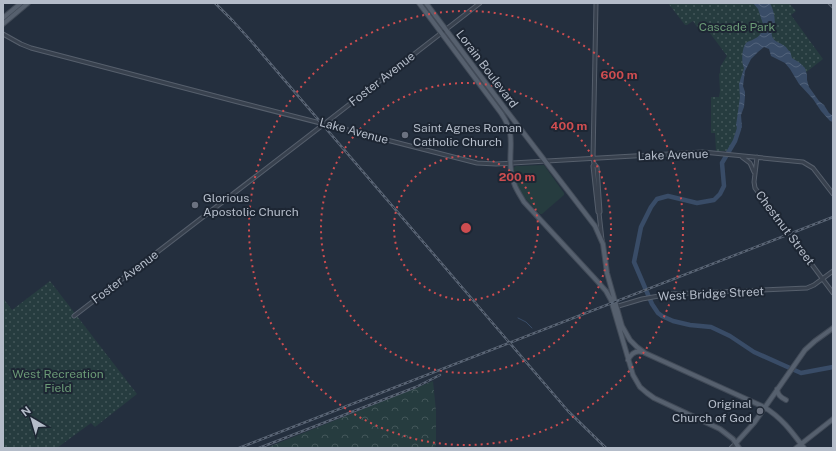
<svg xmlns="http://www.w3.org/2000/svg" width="836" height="451" viewBox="0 0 836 451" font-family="'Public Sans',sans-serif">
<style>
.green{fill:#263c3f}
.forest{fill:url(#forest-crowns)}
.park{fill:url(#park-dots)}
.water{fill:url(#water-waves)}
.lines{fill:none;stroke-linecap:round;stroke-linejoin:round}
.stream{stroke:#394c67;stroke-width:1}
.river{stroke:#394c67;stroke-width:4.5}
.minor-casing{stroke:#565f6c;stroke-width:5}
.major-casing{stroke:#414a57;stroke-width:6}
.minor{stroke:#38414e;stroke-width:3}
.major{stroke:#56606e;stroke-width:4}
.rail-casing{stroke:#5a6575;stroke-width:2.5}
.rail{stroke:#1d2633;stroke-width:1;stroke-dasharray:3;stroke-linecap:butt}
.ring{fill:none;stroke:#ce4d50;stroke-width:2;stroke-dasharray:2 4}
.worship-dot{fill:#6b7280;stroke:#1d2633;stroke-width:1.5}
.labels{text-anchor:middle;stroke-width:4;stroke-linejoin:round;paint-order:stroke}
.park-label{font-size:12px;fill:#6b9a76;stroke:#1d2633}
.street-label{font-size:12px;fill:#b4bcc9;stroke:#1d2633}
.poi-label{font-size:12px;fill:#b4bcc9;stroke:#1d2633;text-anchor:start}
.centre{fill:#ce4d50;stroke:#1d2633;stroke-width:2}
.ring-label{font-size:12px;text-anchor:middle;font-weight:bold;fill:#ce4d50;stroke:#1d2633;stroke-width:4;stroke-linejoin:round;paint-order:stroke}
</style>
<defs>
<pattern id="forest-crowns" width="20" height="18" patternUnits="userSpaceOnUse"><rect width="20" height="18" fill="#263c3f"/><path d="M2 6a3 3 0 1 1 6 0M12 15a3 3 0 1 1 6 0" fill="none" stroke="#435659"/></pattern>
<pattern id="park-dots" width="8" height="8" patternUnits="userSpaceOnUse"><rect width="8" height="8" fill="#263c3f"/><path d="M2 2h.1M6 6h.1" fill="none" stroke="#435659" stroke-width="1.8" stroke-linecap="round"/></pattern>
<pattern id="water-waves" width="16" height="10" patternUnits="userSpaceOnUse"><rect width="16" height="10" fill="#394c67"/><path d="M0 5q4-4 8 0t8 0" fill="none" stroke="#53647b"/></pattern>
</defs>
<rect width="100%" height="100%" fill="#242f3e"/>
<!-- green -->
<path class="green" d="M543,165h1l20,28v2l-22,19h-2l-17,-18 -7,-11 -4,-16 1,-1 3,-2z"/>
<!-- forest -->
<path class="forest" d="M433,381l3,30v35l-3,2h-167z"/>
<!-- park -->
<path class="park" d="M668,3h121l7,8 -5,4 32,44 -23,18 -34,-38 -19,18 -6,28 -2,44 -4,12 -6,10h-13l-1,-18h-4v-36h8l1,-6 -1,-17 1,-1v-6l7,-11 -20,-27 -6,4 -8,-12 -6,4h-2z
M50,281l87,113 -42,33 -4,-4 -34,25h-54v-150l9,12z"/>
<!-- water -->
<path class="water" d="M753,3h17c4,8 6,17 4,25l-2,-1c-3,19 10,12 17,24h1l2,7 8,5 5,5 2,7v5l2,7 10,14 5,4 5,8 4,3v6l-3,-1 -9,-10 -8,-12 -14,-15 -9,-15 -5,-6 -14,-7 -2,-7 -5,-2 -6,5 -7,7 -6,12 -2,15 2,6v4l-1,11 -3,8 1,13 -6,-2 4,-29 -1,-13 5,-16c-3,-6 -2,-20 2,-25 2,-2 5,-2 8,-4 6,-2 7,-7 10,-12l-6,-18z"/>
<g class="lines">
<!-- stream -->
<path class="stream" d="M518,318l8,4 6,6"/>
<!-- river -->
<path class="river" d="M739,122v7l-4,12 -13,22 2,23 -4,8 -6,6 -17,3 -29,-7 -11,3 -6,8 -10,20 -7,35 18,42 6,9 4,3 11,5 17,4 21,2 19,9 24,16 47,21 32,-6"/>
<defs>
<path id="minor" d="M830,3l3,3
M3,34l18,10 10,4 211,55 235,60 19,1 207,-12 100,10 10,6 20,26
M742,157l8,6 4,9
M757,157l-3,25 1,6 78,105
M594,164l-1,-6 3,-155
M599,213l1,-1 -3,-45 -3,-3 -1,2 5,46 1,1 3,27
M615,307l27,-8 28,-5 137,-6 7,-3 19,-14
M74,316l254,-195 152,-118
M731,448l5,-5"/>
<path id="major" d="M419,3l82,110c16,23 7,34 10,58 1,12 7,21 13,31l74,80 8,9 5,9 22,75 7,12 7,6 7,5 66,31 13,10 6,9
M426,3l80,107 89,116 8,18 4,29 15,53 8,14 7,7 8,6 119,54c18,11 28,25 40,41
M3,18l18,-15
M3,24l25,-21
M628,360c3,-6 7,-10 14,-8
M777,389c1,6 3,8 9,11
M736,443l18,-20 51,-73 10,-9 18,-13
M796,448l37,-29"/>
</defs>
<!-- minor casing -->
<use href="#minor" class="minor-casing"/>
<!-- major casing -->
<use href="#major" class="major-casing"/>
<!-- minor -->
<use href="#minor" class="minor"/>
<!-- major -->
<use href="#major" class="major"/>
<defs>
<path id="rail" d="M215,3l18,18 18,20 317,370 38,37
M239,448l594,-231
M259,448l157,-61 24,-12"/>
</defs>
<!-- rail casing -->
<use href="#rail" class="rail-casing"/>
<!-- rail -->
<use href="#rail" class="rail"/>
</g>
<!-- distance rings -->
<g class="ring">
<circle cx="466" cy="228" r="72"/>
<circle cx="466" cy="228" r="145"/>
<circle cx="466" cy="228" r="217"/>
</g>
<!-- markers -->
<g class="worship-dot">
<circle cx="405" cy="135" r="4"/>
<circle cx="195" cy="205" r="4"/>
<circle cx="760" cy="411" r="4"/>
</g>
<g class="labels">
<!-- park labels -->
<g class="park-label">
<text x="737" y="31">Cascade Park</text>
<text x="58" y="378">West Recreation<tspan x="58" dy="14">Field</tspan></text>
</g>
<!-- street labels -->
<g class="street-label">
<text transform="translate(487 69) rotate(53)" y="4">Lorain Boulevard</text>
<text transform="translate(382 79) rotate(-38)" y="4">Foster Avenue</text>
<text transform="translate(354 131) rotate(15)" y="4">Lake Avenue</text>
<text transform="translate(673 155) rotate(-2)" y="4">Lake Avenue</text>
<text transform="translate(785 228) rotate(53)" y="4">Chestnut Street</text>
<text transform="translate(125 277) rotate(-37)" y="4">Foster Avenue</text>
<text transform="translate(711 294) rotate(-3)" y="4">West Bridge Street</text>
</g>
<!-- poi labels -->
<g class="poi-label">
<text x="413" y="132">Saint Agnes Roman<tspan x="413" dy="14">Catholic Church</tspan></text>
<text x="203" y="202">Glorious<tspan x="203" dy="14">Apostolic Church</tspan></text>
<text x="752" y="408" text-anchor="end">Original<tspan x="752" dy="14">Church of God</tspan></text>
</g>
</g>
<circle cx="466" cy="228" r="6" class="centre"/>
<g class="ring-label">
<text x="619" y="79">600 m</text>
<text x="569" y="130">400 m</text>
<text x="517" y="181">200 m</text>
</g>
<!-- border -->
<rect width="836" height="451" fill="none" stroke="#b4bcc9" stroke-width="8"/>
<!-- north arrow -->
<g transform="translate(32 419) rotate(322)" stroke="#1d2633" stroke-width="3" paint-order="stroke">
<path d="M0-3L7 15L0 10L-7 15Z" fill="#b4bcc9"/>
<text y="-6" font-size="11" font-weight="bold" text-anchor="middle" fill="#b4bcc9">N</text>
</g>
</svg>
